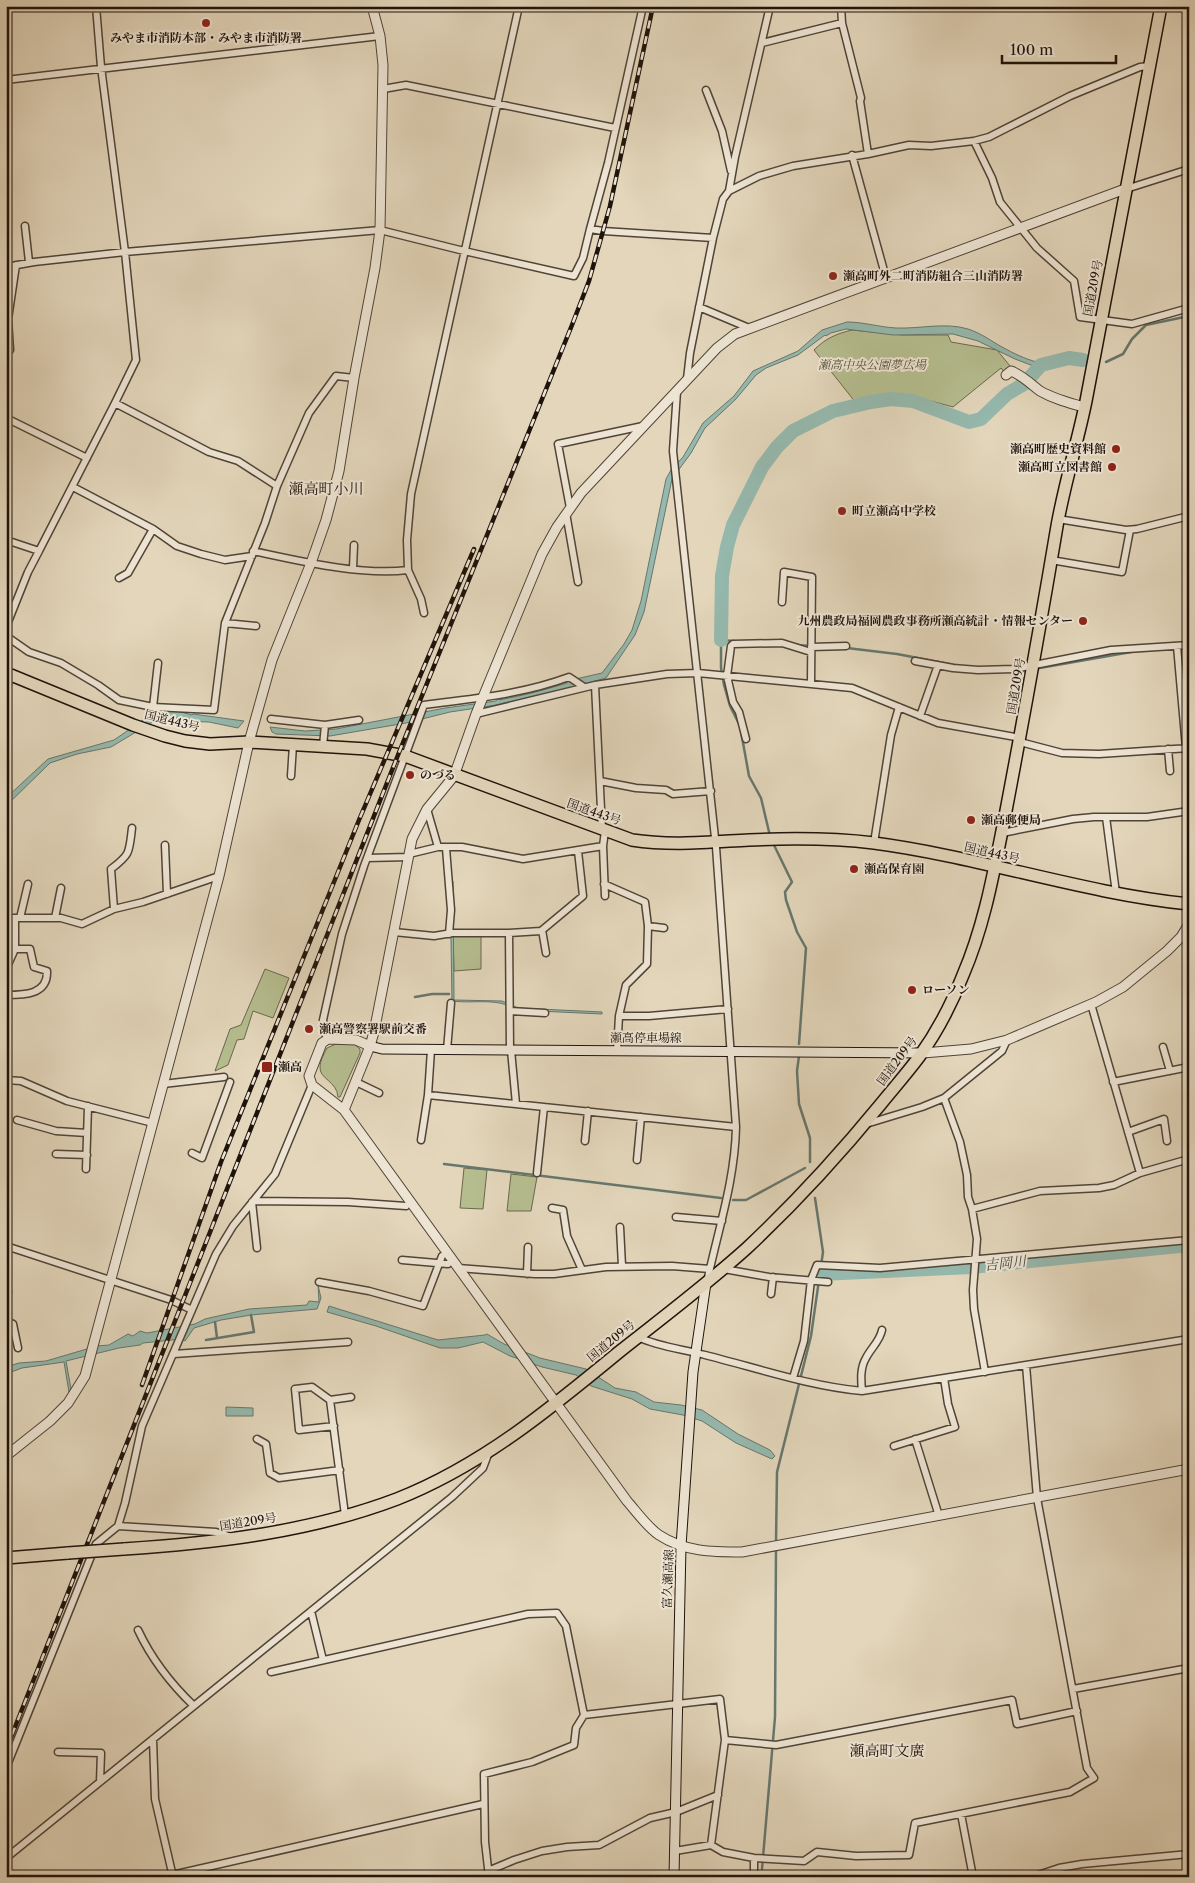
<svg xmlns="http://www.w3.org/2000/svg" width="1195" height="1883" viewBox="0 0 1195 1883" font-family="'Libre Caslon Text','Noto Serif JP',serif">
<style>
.green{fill:#b5bd8f;stroke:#6a684d}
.water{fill:#95b9ae;stroke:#66776d}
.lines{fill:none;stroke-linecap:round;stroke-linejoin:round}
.stream{stroke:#66776d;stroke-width:2.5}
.river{stroke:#95b9ae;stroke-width:14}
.minor-casing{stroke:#504437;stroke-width:9}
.tertiary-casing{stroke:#504437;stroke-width:11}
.secondary-casing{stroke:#1f130b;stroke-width:11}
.trunk-casing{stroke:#1f130b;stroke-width:14}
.minor{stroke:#ede4d3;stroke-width:6}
.tertiary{stroke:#ede4d3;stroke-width:9}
.secondary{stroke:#ede4d3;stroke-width:9}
.trunk{stroke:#e3d6bb;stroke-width:11}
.rail-casing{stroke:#1f130b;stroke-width:4.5}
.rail{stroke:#ede4d3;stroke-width:2.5;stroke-dasharray:8;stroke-linecap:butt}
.trunk-bridge-casing{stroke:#1f130b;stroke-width:14;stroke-linecap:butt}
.trunk-bridge{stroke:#e3d6bb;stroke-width:11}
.poi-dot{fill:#8f2418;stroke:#ede4d3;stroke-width:2}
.labels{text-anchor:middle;stroke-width:4;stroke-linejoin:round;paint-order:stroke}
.poi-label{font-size:12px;font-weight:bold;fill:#1f130b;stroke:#ede4d3;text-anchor:start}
.street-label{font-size:12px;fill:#1f130b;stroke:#ede4d3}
.park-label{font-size:12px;font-style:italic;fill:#544e39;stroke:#ede4d3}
.water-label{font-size:14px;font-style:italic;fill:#484d44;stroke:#ede4d3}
.quarter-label{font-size:15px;fill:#1f130b;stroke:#ede4d3}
</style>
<rect width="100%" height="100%" fill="#e3d6bb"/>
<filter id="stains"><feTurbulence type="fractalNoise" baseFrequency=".004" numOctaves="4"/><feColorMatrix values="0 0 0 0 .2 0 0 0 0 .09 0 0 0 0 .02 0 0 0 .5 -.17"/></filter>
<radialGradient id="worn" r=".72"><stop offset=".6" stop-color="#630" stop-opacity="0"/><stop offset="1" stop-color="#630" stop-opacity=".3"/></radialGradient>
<!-- green -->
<path class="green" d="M852,330l50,5h46l3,7 46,8 13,16 -6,6 -3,-4 -48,39 -33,-9 -31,-2 -33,7 -42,-53c12,-12 22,-16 38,-20z
M453,936h28v33l-27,2z
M265,969l24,9 -16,40 -20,-7 -9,28 -7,1 -9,25 -13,6 15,-42 11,-4z
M336,1044h18l6,5v4l-20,44h-2c-1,-16 -19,-18 -18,-30 0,-6 4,-13 7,-19z
M464,1168l23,2 -4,39 -23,-1z
M511,1174l26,3 -6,34h-24z"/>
<!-- water -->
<path class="water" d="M847,322c16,0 32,5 49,6 24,1 49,-6 72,1 13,4 23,12 34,18 11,6 23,12 35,15l-1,5 -21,-8 -37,-18 -25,-7 -60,1 -47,-6 -15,4 -5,3 -1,-1 -27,20 -32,13 -10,7 -20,24 -31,29 -14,25 -19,26 -28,133 -9,23 -29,43 -82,23 -74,11 -44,11 -76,13 -54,-2 -4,-2 -2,-5 35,4 31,-2 109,-21 51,-7 2,-3 1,2c23,-4 45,-10 68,-17v-2l35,-8 22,-29 8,-14 9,-29 25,-122 5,-9 12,-13 20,-34 31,-27 19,-25 45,-20 24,-21z
M174,710l18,5 1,-1 51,7 -6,7 -29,-6 -28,-1 -6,-4 -19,3 -45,27 -34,7 -27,9 -44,43v-8l42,-39 66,-19 42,-29z
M450,880l3,1 1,119 48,1 16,7 84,4v2l-85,-4c-19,-13 -43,-6 -65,-9z
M318,1285l3,13 -4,11 -66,6 -30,5 -27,8 -9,13 -3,-2 -39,4 -3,2 -21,3 -53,13 5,28 -2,3 -5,-30 -42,6 -16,6v-7l13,-4 27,-2 51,-15 12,-1 19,-11 5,2 7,-5 7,2 48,-9 10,-5 44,-10 58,-4 2,-4 10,1z
M329,1306l109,34 47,-5 2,-1 17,10 36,14 46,11 29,19 21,4 18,10 27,3 21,5 36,24 32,16 5,6 -3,3 -36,-16 -34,-22 -19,-6 -33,-6 -18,-10 -41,-13 -15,-11 -34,-8 -32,-11 -27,-14 -25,6h-18l-64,-22 -49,-14z
M226,1407l27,1v8h-27z"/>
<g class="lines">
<!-- stream -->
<path class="stream" d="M1106,362l17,-8 9,-15 14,-14 43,-9
M734,641l-13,-1v28l3,17 6,21 10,20 9,50 12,22 9,38
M797,645l14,1
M847,648l50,6 63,12
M1034,669l103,-18
M772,841l20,41 -7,10 1,8 11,32 9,16 -7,96
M415,997l17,-3h17
M799,1056l-2,15 2,33 11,34v24
M444,1164l277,34
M733,1200h13l59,-32
M215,1322l2,16
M206,1340l48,-8 -3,-17
M776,1543l1,-71 34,-136 12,-84 -8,-54
M762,1869l13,-152 1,-169"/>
<!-- river -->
<path class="river" d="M721,640l1,-64 5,-29 6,-22 29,-58 15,-20 16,-16 40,-20 38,-9 20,-3 22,2 56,21 12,-3 26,-25 17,-10 17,-19 28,-7 14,2
M820,1274l151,-7 218,-22"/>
<defs>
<path id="minor" d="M841,6l1,17 19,75 -1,3 8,53
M762,43l80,-20
M6,80l374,-44
M383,89l23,-4 209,43
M706,90l16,41 9,40
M974,141l18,37 8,24 37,46 37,33 6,36 52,7 57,-16
M852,155l34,123
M1126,189l63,-20
M729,191l30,-15 34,-10 75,-12 41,-9 22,1 43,-5 15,-4 81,-41 70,-29 9,-1
M25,226l4,36
M590,229l18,-66 35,-157
M6,267l28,-5 91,-10 255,-22 84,21 110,25 9,-18 7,-29 13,2 110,7
M699,307l50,21
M10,350l-2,-31 8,-54
M687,379l3,-26 23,-115 10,-39 6,-8 6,-34 35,-151
M677,391l-4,60 43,396 20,280c-1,53 -18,103 -29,155
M115,403l94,49 29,9 39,25
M6,418l81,40
M73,487l80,42 24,17 24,8 24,6 27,-4
M570,508l-12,-64 85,-18
M566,513l12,69
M1058,519l68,11 11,-1 52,-13
M6,540l33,11 76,-148 21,-43 -11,-108 -24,-185 -5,-61
M253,551c47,10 109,25 155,19l-1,-30 4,-46 108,-488
M1051,560l71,12 8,-42
M353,568l1,-23
M408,570l13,29 3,14
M119,578l9,-5 25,-44
M782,602l2,-30 28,5 -1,106
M225,623l31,3
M6,627l22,-55 11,-21
M6,636l23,16 32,11 37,22 21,15 34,7
M1177,646l9,102
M811,647l35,-1
M915,661l38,7 25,2 36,-1 97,-19 78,-5
M158,663l-5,44 61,3 11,-87 40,-100 12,-37 32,-73 27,-37 18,2
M595,685l7,145
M6,691l5,-16
M476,714l119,-29 72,-11 31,-1 154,15 86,35 83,15
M920,716l18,-51
M271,719l54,6
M746,739l-7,-27 -6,-10 -6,-26 4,-30 2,-2 49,-1 29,9
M1020,742l42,11 37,1 90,-6
M323,746l2,-21 34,-5
M1168,749l2,22
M291,776l2,-31
M600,781l36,7 30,2 7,4 38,-3
M427,809l11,38
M1106,817l10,76
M1002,833l71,-14 21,-2h53l42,-6
M874,843l17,-108 8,-28
M165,845l2,49
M446,848l5,62 -2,24
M409,854l29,-7h24l61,12 80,-13
M367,858l42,-1
M604,884l41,18 3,24 16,2
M605,896l-2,-50 2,-15
M114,909l-3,-40c20,-15 18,-17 21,-41
M6,918h55l21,6 32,-15 29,-7 76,-26
M20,918l8,-34
M55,918l6,-30
M6,927l9,-1
M542,930l4,23
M394,932l40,4 18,-3h57l32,-2 42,-35 -5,-45
M509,933l1,117
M6,969l9,-20v-31
M6,995c18,0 42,0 41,-24l-13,-4 -4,-18h-15
M1091,1004l49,169
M510,1011l35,2
M619,1016h30l79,-7
M328,1039l-4,-7 -1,-12 19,-86 22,-68 60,-161c51,-7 96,-10 145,-28l15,10
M1163,1047l7,24
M447,1050l4,-47
M511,1050l5,54
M617,1051l2,-35 7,-31 21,-21 1,-38
M6,1080l15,1 46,20 86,22
M356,1082l23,11
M1113,1082l76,-15
M163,1084l61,-7
M428,1095l308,32
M944,1098l16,44 7,33 1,22 4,12 5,30 -4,51 1,19 11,63
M17,1120l39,11 31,2
M866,1124l56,-17 22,-9 58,-47 5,-11
M1128,1132l36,-13 3,22
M421,1140l7,-45 3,-45
M585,1141l3,-30
M192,1153l10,5 28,-76
M56,1154l31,1
M637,1160l4,-43
M86,1169l2,-63
M537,1173l7,-66
M253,1201l95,1 58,4
M252,1202l5,46
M552,1208l11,2 4,26 15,34
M972,1209l68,-18 59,-3 15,-3 26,-12 49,-14
M676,1217l46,4
M620,1227l2,39
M6,1246l165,54 21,10
M402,1260l46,4
M458,1268l77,6h19l52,-7 66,-1 38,3
M724,1269l45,8 59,5
M527,1274l1,-27
M319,1282l50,9 54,15 19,-50
M6,1293l2,-1
M771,1294l2,-17
M6,1321l7,3 5,24
M638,1337c21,10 45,12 67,18 52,13 104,31 157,36l327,-52
M174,1354l174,-12
M793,1378l11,-37 7,-61 6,-15 63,3 309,-28
M862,1391c-1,-11 -2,-23 4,-33 5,-10 14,-17 16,-28
M330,1400l-18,-13 -17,2 4,41 35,-4
M257,1439l9,5 4,29 9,5 61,-8
M915,1439l24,77
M894,1446l61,-19 -7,-23 -4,-26
M345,1515l-15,-115 21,-3
M118,1526l98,6 13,4
M311,1611l12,49
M138,1630c14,30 32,53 56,76
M271,1672l257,-58 29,-1 9,13 18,89 -8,13 -2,17 -42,17 -48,12 1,68 4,35
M1073,1689l116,-21
M584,1715l136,-16 5,41 51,5 236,-45 5,24 60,-13
M153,1739l2,60 18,78
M58,1752l43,1 -1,29
M6,1768l90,-224 22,-18 7,-23 17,-77 74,-172 17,-28 42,-52 37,-89
M961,1814l12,63
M711,1845l14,-105
M675,1851l36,-6 12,7 31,6 50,3 13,-9 39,4 53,-1 6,-32 155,-31 24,-14 -7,-10 -50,-270 -11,-133
M6,1858l446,-361 31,-29 6,-16
M488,1871l26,-11 28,-9 25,-4 32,-2 51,-27 26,-6 42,-17
M172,1875l311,-71
M754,1877v-19
M1032,1877l27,-9 23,-4 107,-10"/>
<path id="tertiary" d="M1006,375l5,-4c11,4 20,13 29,20 14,8 29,12 44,16
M370,1046l-14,-6 -28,-1 -6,4 -13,33 3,9 32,25 283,391c9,10 20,26 32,34 26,17 53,17 83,17l447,-83
M923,1053l48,-4 36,-9 89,-38 27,-15 44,-36 14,-14 8,-13
M344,1110l26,-64 4,-14 38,-193 15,-30 27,-33 22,-62 66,-160 15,-27 24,-34 136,-145 18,-14 390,-145
M6,1456l44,-35 18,-18 17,-27 134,-500 30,-134 23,-82 39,-97 15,-43 13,-49 15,-93 21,-110 5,-38 3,-165 -3,-29 -8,-30"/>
<path id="secondary" d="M370,1046l12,3 541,4
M674,1877l7,-331 12,-174 13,-89"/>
<path id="trunk" d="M6,673l127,52 32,11 20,5 25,3 39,-2 118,7 38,7 227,84c39,6 78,2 117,0 42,-2 83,-2 125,3 106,14 208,50 315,61
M124,1549c92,-6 186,-17 273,-50 84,-33 153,-90 222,-147 43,-34 87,-67 128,-104 48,-45 92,-93 133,-143 13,-16 27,-32 39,-48 18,-25 33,-54 44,-82 22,-51 31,-105 42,-159 18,-95 35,-189 51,-284 7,-44 21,-87 30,-131 26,-131 49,-263 75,-395
M6,1558l62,-5"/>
</defs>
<!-- minor casing -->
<use href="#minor" class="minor-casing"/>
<!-- tertiary casing -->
<use href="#tertiary" class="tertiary-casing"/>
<!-- secondary casing -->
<use href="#secondary" class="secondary-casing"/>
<!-- trunk casing -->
<use href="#trunk" class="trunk-casing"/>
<!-- minor -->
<use href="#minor" class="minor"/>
<!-- tertiary -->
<use href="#tertiary" class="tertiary"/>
<!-- secondary -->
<use href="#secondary" class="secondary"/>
<!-- trunk -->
<use href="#trunk" class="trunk"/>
<defs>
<path id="rail" d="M142,1385l79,-223 138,-342 115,-271
M6,1750l392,-995 174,-430 17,-44 21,-75 43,-200"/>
</defs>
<!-- rail casing -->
<use href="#rail" class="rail-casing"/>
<!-- rail -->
<use href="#rail" class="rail"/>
<defs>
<path id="trunk-bridge" d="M68,1553l56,-4"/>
</defs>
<!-- trunk-bridge casing -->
<use href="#trunk-bridge" class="trunk-bridge-casing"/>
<!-- trunk-bridge -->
<use href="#trunk-bridge" class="trunk-bridge"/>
</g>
<!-- markers -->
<g class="poi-dot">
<circle cx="206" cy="23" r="5"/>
<circle cx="833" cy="276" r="5"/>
<circle cx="1116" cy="449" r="5"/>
<circle cx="1112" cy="467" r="5"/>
<circle cx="842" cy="511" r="5"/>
<circle cx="1083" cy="621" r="5"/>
<circle cx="410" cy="775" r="5"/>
<circle cx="971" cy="820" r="5"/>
<circle cx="854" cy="869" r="5"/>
<circle cx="912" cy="990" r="5"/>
<circle cx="309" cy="1029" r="5"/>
<rect x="261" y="1061" width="12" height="12" rx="2.5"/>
</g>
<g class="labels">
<!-- poi labels -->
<g class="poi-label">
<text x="206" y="42" text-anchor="middle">みやま市消防本部・みやま市消防署</text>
<text x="843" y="280">瀬高町外二町消防組合三山消防署</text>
<text x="1106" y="453" text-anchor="end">瀬高町歴史資料館</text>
<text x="1102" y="471" text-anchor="end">瀬高町立図書館</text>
<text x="852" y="515">町立瀬高中学校</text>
<text x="1073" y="625" text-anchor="end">九州農政局福岡農政事務所瀬高統計・情報センター</text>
<text x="420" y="779">のづる</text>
<text x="981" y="824">瀬高郵便局</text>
<text x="864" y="873">瀬高保育園</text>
<text x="922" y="994">ローソン</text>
<text x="319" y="1033">瀬高警察署駅前交番</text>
<text x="278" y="1071">瀬高</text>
</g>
<!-- street labels -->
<g class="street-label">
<text transform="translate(1093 288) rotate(-79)" y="4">国道209号</text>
<text transform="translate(1016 686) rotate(-80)" y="4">国道209号</text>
<text transform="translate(172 721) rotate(14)" y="4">国道443号</text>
<text transform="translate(594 812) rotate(19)" y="4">国道443号</text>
<text transform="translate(992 853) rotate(13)" y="4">国道443号</text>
<text x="646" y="1042">瀬高停車場線</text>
<text transform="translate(897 1061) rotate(-53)" y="4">国道209号</text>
<text transform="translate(611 1341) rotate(-39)" y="4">国道209号</text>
<text transform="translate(248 1522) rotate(-9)" y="4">国道209号</text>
<text transform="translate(668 1579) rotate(-88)" y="4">富久瀬高線</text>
</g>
<!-- park labels -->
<g class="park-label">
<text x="872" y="369">瀬高中央公園夢広場</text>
</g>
<!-- water labels -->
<g class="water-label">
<text transform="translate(1005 1263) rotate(-6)" y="5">吉岡川</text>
</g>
<!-- quarter labels -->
<g class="quarter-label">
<text x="326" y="494">瀬高町小川</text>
<text x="887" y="1756">瀬高町文廣</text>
</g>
</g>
<!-- margin -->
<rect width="1195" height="1883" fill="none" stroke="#e3d6bb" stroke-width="25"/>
<rect x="8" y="8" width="1180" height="1868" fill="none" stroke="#1f130b" stroke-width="2.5"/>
<rect x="12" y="12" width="1170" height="1858" fill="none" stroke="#1f130b"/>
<!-- scale -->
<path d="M1002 55v8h114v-8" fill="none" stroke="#1f130b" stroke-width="2.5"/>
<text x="1010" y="55" font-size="15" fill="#1f130b" stroke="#ede4d3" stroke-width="4" paint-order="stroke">100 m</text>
<rect width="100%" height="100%" filter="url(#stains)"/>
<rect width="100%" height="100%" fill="url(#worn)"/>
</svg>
